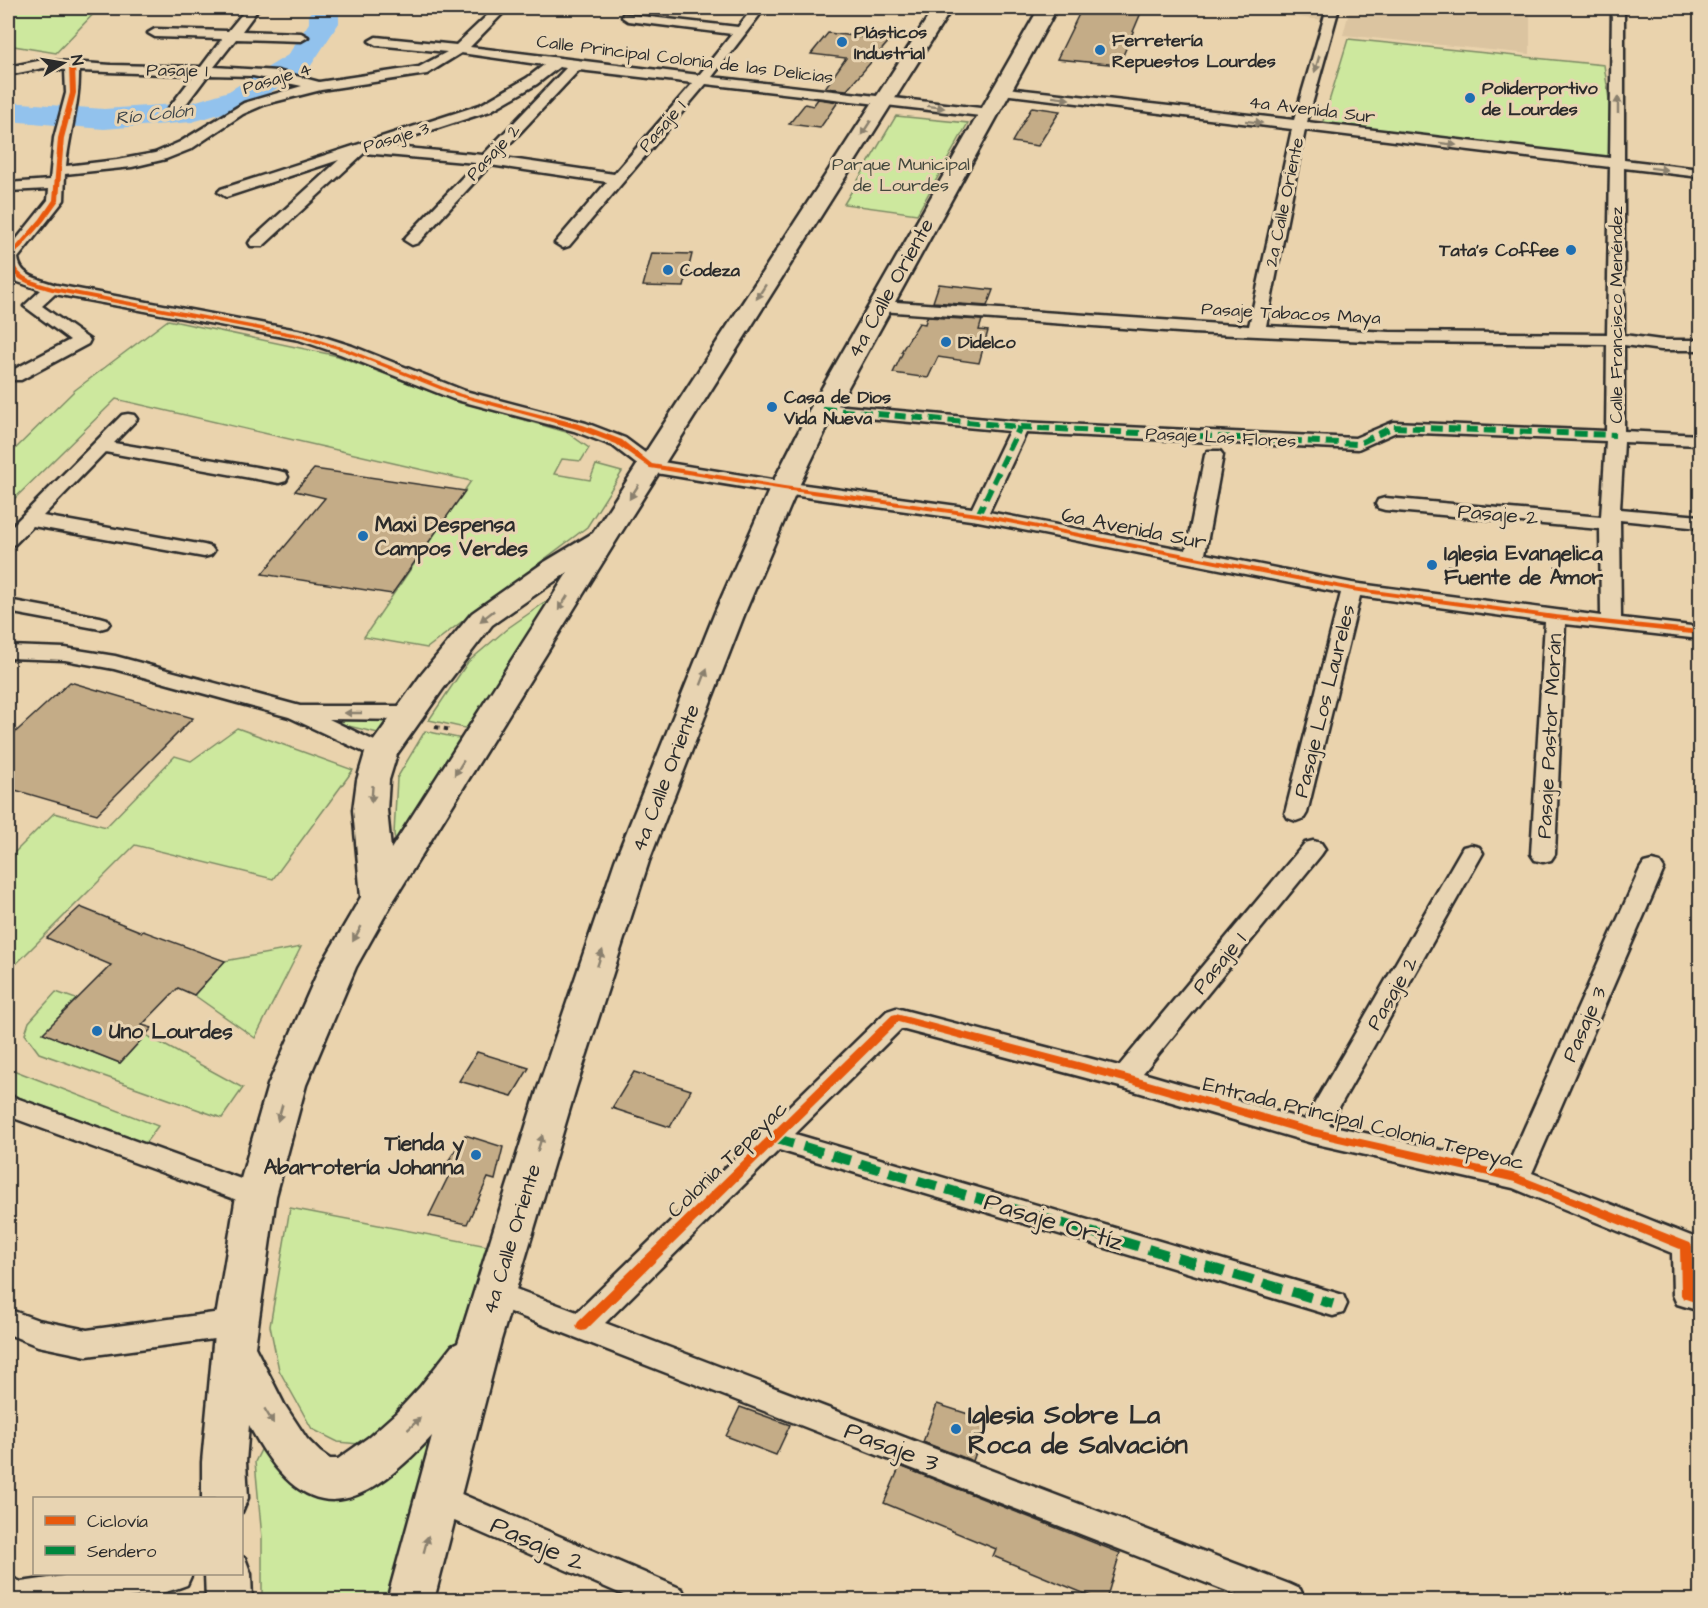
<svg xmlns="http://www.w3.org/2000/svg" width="1708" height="1608" viewBox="0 0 1708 1608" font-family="'Architects Daughter',sans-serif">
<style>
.built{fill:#dbc4a0}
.green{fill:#cde89e;stroke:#7c8a64;stroke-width:1.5}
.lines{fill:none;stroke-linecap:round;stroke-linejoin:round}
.river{fill:#92c2ed;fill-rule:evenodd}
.building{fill:#c4ac87;stroke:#2b2b2b;stroke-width:1.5}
.minor-casing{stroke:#2b2b2b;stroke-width:5}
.trunk-casing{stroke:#2b2b2b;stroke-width:5}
.path{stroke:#2b2b2b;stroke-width:4;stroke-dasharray:4.5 4.5;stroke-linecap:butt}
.minor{fill:#e8d4b2;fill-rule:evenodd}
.trunk{fill:#e8d4b2;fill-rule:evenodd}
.quiet-far1{stroke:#00873e;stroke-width:6;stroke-dasharray:12 6;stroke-linecap:butt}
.quiet{stroke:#00873e;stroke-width:10;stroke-dasharray:20 10;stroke-linecap:butt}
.cycleway-casing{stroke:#e8d4b2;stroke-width:4}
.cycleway{fill:#e8590c;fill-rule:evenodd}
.oneway{fill:#8a806e}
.poi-dot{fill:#1f6fb2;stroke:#e8d4b2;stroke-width:2}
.labels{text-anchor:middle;stroke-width:6;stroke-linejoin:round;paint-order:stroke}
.far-poi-label{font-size:18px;font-weight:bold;fill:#2b2b2b;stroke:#e8d4b2;text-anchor:start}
.far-street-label{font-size:18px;fill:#2b2b2b;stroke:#e8d4b2}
.far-water-label{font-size:18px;font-style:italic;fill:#3a4248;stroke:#e8d4b2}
.far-park-label{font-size:18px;fill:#43473c;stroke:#e8d4b2}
.street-label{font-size:21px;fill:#2b2b2b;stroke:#e8d4b2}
.poi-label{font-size:21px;font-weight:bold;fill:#2b2b2b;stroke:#e8d4b2;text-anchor:start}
.near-street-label{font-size:26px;fill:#2b2b2b;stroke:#e8d4b2}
.near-poi-label{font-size:26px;font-weight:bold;fill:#2b2b2b;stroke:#e8d4b2;text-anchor:start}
</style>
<rect width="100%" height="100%" fill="#ead3ad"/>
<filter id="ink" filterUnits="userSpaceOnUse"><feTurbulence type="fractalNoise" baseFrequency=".0167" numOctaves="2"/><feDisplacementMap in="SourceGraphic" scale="12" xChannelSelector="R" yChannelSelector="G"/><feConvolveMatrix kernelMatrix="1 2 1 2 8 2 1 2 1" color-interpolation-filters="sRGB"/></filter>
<g filter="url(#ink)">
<!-- built -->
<path class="built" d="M1212,8h114l-2,12z
M1350,8h180v46l-187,-19z"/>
<!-- green -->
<path class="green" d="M8,8h91l-43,45 -48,-8z
M1348,39l256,26 14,96 -298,-30z
M896,116l72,7 -51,91 -73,-10z
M168,320l170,36 112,43 116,33 23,16 -8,13 -19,-2 -8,15 36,6 6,-15 26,7 -35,55 -160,121 -63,-11 107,-156 -355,-82 -108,106v-49l67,-66z
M573,583l-95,148 -49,-11 39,-58 40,-34z
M332,716l71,8 -8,13 -68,-16z
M237,728l116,42 -80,109 -138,-34 -127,127v-113l46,-46 52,14 69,-71 16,5z
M425,731l47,10 -72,127 -6,-34 3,-56z
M301,947l-46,91 -61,-43 31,-34z
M56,992l20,7 -32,34 76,30 26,-28 97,53 -21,30 -183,-65 -14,-19 4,-12z
M8,1068l150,58 -15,20 -135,-53z
M290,1208l208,40 -24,88 -97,98 -18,10 -21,-2 -26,-13 -33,-59 -9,-44z
M443,1428l-27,84 -22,88h-132v-62l-7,-76 14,-28 18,36 127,-27z"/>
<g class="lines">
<!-- river -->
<path class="river" d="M314,8h29l-4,7v8l-29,44 -59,38 -59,17 -88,7 -96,-8v-19l96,7 86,-6 39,-12 59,-36 21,-32v-9z"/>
</g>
<!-- building -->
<path class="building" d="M1082,8h61l-24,57 -62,-6z
M828,33l62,7 -43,50 -22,-2 21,-30 -35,-4z
M818,99l20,3 -18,26 -31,-4 16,-20 8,2z
M1032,107l28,4 -22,35 -26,-4z
M652,253l40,1 -8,33 -41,-1z
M939,284l54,6 -6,16 -54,-4z
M927,317l55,3 -3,10 9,1 -9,32 -41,-6 -10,21 -35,-5 10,-21h-2l18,-29 6,1z
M314,469l151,22 -73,103 -130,-20 63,-76 -30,-7z
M70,682l123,36 -96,96 -89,-26v-49z
M80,907l62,25 1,-1 82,30 -31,34 -16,-7 -36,37 10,3 -32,35 -77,-30 68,-68 -64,-27z
M477,1052l52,16 -17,28 -53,-15z
M634,1072l57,18 -21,37 -58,-19z
M465,1135l38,12 -8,33 -7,-2 -21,46 -38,-8 25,-51 -7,-2z
M937,1404l50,16 -14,41 -50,-19z
M740,1407l50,18 -14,30 -50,-19z
M900,1466l220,87 -14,47h-6l-107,-44 3,-7 -112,-46z"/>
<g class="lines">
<defs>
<path id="minor" d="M247,8h12l-17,23 59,2 7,4 -7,4 -65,-2 -22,28 63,4 42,11 100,-15 28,-15 -71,-7 -7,-4 7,-4 80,8 39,-37h10l1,2 -36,37 229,28 33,-41 -104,-13 -6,-4 1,-3 115,13 15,-19h12l-53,69 277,32 7,4 -7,4 -283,-33 -137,162 -6,2 -8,-5 52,-61 -117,-17 -72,78 -6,2 -8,-5 2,-3 70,-74 -112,-10 -101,93h-12l-2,-3 2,-3 88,-80 -113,37 -8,-5 3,-3 259,-84 47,-27 17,-13 -83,-12 -34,21 -106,16 -55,14 -23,10 -52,35 -25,10 -34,8 -67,7 -1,26 -46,58c2,19 22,21 38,27l252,47 44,14 113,45 121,32 39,15 31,23 128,21 188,26 37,-77 -186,-17 -6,-1 -3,-4 3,-4 6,-1 197,18 335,16 38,-16 213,9 1,-87 -217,-2 -197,-9 -312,-22 -8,-5 8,-5 368,25 43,-197 -290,-35 -7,-4 2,-3 297,33 33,-112h12l-32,114 303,36 2,-150h12v152l76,9v8l-76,-9v167l37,5h39v10h-39l-37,-5v86l76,4v10l-76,-3 -4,67 80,7v12l-80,-8 1,98 79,9v12l-135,-15 -10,230 -4,6 -8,2 -8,-2 -4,-6 14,-232 -185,-26 -53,217 -3,5 -8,3 -8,-3 -3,-5 56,-220 -363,-72 -194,-27 -134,-22 -6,-2 -31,-24 -39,-15 -121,-32 -113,-45 -41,-14 -244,-46 -13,12 48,34 -2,4 -67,36h-12v-8l61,-32 -46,-34 17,-16 -23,-8 -10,-9v-23l40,-50 1,-11 -41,2v-8l42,-3 4,-42 12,-45 -1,-23 -22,-2 -35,7v-8l35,-7 68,5 90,2 21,-28 -67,-2 -7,-4 7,-4 73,2zM559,67l7,1 -83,87 -100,-9 107,-35 47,-27zM579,70l114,13 -79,91 -117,-17zM79,71l115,4 -26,34 7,4 5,-1 28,-37 45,1 49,10 -58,17 -64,39 -25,11 -38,7 -51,6c3,-33 14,-63 13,-95zM1305,130l305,37 -3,167 -217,-2 -124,-6zM1396,432l210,9 -5,76 -216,-19 -7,2 -2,4 2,4 7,2 215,19 1,87 -249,-33 -147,-29 18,-99 -3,-4h-12l-3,4 -19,95 -197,-38 37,-79 332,16z
M128,414l6,1 3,4 -23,24 165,28 7,2 2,4 -2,4 -7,2 -174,-31 -62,64 161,29 7,2 3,4 -3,4 -7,2 -171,-31 -18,18 -7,2v-16l114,-115z
M8,600l92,17 7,2 3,4 -3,4 -7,2 -92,-17z
M8,646l57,2 50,8 185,50h110l8,2 3,5 -3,5 -8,2 -81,-1 60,29 3,5 -3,5 -8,2 -92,-43 -175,-48 -49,-9 -57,-2z
M1313,841l8,2 4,6 -4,6 -178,218 162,47 158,-273 8,-2 8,2 4,6 -154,272 179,40 132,-296 4,-6 8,-2 8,2 4,6 -132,304 164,65 4,8v65l-23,-7 -4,-9 -1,-42 -159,-65 -201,-45 -188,-55 -223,-59 -106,105 538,158 10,3 4,9 -4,9 -10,3 -554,-166 -174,173 684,261 11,5 5,11h-55l-766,-298 -4,-9 4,-9 10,-3 83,31 310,-301 9,-3 223,58 186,-223z
M8,1095l258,93 4,8 -4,8 -10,3 -248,-91z
M8,1309l30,11 49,10 149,-20 10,4 4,9 -4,9 -10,4 -149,20 -49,-10 -30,-12z
M438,1484l244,105 5,11h-52l-208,-91 -4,-10 4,-10z
M77,1574h115l-5,11c-50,20 -125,15 -179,15v-24l13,6z"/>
<path id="trunk" d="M934,8h18l-333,528 -227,367 -36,64 -50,118 -30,111 -21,151 29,57 23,35 13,13 10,7h8l31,-22 27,-24 24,-26 32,-41 6,-3 80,-255 77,-227 101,-251 54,-122 40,-79 229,-401h18l-221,401 -38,79 -52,122 -97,251 -73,227 -75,252 -67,260h-47l45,-164c-73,78 -127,96 -183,-11l-3,37 2,36 -6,14v-14h-40v-36l13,-139 21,-127 32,-111 52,-118 41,-70 -8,-87 4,-30 8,-27 56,-78 51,-62 71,-50 50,-30zM568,572l-177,277 -4,-39 2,-30 8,-26 46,-65 49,-64z
M242,1557l3,1 6,16 1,26h-46l-1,-26h37z"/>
</defs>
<!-- minor casing -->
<use href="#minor" class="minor-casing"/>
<!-- trunk casing -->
<use href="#trunk" class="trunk-casing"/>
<!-- path -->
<path class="path" d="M435,727l16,3"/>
<!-- minor -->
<use href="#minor" class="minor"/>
<!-- trunk -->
<use href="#trunk" class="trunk"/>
<!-- quiet-far1 -->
<path class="quiet-far1" d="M823,409l197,18 338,17 35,-17 222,8
M978,515l42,-88"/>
<!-- quiet -->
<path class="quiet" d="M774,1138l559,166"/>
<defs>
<path id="cycleway" d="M72,63l3,2 1,28 -12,45 -5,62 -15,21 -31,36c2,22 23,24 40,30l251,48 44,14 113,45 122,31 39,15 30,24 132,22 194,27 374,74 203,28 145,15v5l-145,-16 -203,-28 -374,-74 -194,-27 -134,-22 -34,-24 -39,-15 -120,-33 -113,-45 -43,-13 -249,-47c-20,-6 -44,-10 -44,-35l32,-37 13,-19 5,-62 12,-45 -1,-28z
M896,1014l228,60 188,54 204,46 174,69 2,3 1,46 7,2v10l-17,-6 -2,-3 -1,-46 -165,-67 -203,-46 -188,-54 -226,-60 -312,308 -4,1 -4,-1 -2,-4 2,-4 314,-307z"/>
</defs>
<!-- cycleway casing -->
<use href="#cycleway" class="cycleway-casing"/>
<!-- cycleway -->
<use href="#cycleway" class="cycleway"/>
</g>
<!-- one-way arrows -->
<defs><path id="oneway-solid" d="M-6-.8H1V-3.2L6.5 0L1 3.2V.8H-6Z" transform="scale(1.5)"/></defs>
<g class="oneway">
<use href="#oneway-solid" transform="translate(1317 64) rotate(106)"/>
<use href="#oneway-solid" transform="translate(1061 98) rotate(7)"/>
<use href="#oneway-solid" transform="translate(1618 105) rotate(-90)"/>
<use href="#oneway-solid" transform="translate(936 107) rotate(7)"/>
<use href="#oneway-solid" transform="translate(1254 122) rotate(7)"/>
<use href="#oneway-solid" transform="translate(866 128) rotate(123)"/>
<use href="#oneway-solid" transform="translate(1448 144) rotate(7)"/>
<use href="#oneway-solid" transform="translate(1659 169) rotate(7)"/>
<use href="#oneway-solid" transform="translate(761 292) rotate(123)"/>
<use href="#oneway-solid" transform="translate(634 492) rotate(123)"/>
<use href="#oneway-solid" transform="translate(563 603) rotate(122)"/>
<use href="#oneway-solid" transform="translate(487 616) rotate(142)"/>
<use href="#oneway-solid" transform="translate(704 677) rotate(-69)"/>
<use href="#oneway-solid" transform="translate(353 713) rotate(-180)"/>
<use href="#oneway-solid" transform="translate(459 768) rotate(122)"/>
<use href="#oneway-solid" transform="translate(372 794) rotate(94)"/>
<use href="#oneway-solid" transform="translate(357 934) rotate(120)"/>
<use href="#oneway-solid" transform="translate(600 958) rotate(-72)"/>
<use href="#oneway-solid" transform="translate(280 1113) rotate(106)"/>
<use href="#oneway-solid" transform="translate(540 1143) rotate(-73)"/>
<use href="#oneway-solid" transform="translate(269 1416) rotate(59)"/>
<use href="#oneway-solid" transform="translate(414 1424) rotate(-43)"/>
<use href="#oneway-solid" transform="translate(426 1544) rotate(-75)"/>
</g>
</g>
<!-- markers -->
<g class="poi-dot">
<circle cx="842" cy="42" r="6"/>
<circle cx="1100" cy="50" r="6"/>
<circle cx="1470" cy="98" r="6"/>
<circle cx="1571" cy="250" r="6"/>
<circle cx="668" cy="270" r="6"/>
<circle cx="946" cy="342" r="6"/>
<circle cx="772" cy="407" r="6"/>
<circle cx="363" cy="536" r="6"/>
<circle cx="1432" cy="565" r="6"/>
<circle cx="97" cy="1031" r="6"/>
<circle cx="476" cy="1155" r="6"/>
<circle cx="956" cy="1429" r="6"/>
</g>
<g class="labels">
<!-- far-poi labels -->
<g class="far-poi-label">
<text x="854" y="38">Plásticos<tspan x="854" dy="21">Industrial</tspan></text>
<text x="1112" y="46">Ferretería<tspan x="1112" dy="21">Repuestos Lourdes</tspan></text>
<text x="1482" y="94">Poliderportivo<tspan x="1482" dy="21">de Lourdes</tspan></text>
<text x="1559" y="256" text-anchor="end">Tata's Coffee</text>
<text x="680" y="276">Codeza</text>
<text x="958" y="348">Didelco</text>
<text x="784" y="403">Casa de Dios<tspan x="784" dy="21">Vida Nueva</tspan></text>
</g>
<!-- far-street labels -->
<g class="far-street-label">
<text transform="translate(685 59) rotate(7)" y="6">Calle Principal Colonia de las Delicias</text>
<text transform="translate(177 70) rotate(1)" y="6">Pasaje 1</text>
<text transform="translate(277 78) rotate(-17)" y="6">Pasaje 4</text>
<text transform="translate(1312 109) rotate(7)" y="6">4a Avenida Sur</text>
<text transform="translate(662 126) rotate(-49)" y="6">Pasaje 1</text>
<text transform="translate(396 137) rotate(-17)" y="6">Pasaje 3</text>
<text transform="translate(493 152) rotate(-47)" y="6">Pasaje 2</text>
<text transform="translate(1284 202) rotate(-78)" y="6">2a Calle Oriente</text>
<text transform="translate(1291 313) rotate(3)" y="6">Pasaje Tabacos Maya</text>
<text transform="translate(1616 315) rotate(-90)" y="6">Calle Francisco Menéndez</text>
<text transform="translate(1221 437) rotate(3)" y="6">Pasaje Las Flores</text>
</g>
<!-- far-water labels -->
<g class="far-water-label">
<text transform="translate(154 114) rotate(-6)" y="6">Río Colón</text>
</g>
<!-- far-park labels -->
<g class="far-park-label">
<text x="901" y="170">Parque Municipal<tspan x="901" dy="21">de Lourdes</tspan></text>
</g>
<!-- street labels -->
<g class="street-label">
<text transform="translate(890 288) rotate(-61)" y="7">4a Calle Oriente</text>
<text transform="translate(1498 514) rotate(5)" y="7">Pasaje 2</text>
<text transform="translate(1134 528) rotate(11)" y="7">6a Avenida Sur</text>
<text transform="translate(1324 701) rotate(-76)" y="7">Pasaje Los Laureles</text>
<text transform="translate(1549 736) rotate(-87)" y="7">Pasaje Pastor Morán</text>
<text transform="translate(665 778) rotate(-69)" y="7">4a Calle Oriente</text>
<text transform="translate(1219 963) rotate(-51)" y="7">Pasaje 1</text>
<text transform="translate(1392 993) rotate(-60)" y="7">Pasaje 2</text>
<text transform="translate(1584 1024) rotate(-66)" y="7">Pasaje 3</text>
<text transform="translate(1364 1123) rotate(14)" y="7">Entrada Principal Colonia Tepeyac</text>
<text transform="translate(727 1159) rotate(-44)" y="7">Colonia Tepeyac</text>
<text transform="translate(511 1239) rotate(-73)" y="7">4a Calle Oriente</text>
</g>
<!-- poi labels -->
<g class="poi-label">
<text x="375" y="531">Maxi Despensa<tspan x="375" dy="24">Campos Verdes</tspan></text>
<text x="1444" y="560">Iglesia Evangelica<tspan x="1444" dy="24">Fuente de Amor</tspan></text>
<text x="109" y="1038">Uno Lourdes</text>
<text x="464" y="1150" text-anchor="end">Tienda y<tspan x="464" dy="24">Abarrotería Johanna</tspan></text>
</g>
<!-- near-street labels -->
<g class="near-street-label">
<text transform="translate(1054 1221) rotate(17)" y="9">Pasaje Ortíz</text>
<text transform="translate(892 1446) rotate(21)" y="9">Pasaje 3</text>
<text transform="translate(538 1543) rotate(24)" y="9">Pasaje 2</text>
</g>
<!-- near-poi labels -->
<g class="near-poi-label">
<text x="968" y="1423">Iglesia Sobre La<tspan x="968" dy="30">Roca de Salvación</tspan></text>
</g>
</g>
<!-- margin -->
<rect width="1708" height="1608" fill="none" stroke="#e8d4b2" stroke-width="30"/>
<rect x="15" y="15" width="1678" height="1578" fill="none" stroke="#2b2b2b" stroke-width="2" filter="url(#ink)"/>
<!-- legend -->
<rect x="33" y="1497" width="210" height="78" fill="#e8d4b2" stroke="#9c907c" stroke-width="1.5"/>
<rect x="45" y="1516" width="30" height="9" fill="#e8590c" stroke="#9c907c" stroke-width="1.5"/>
<text x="87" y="1527" font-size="18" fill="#2b2b2b">Ciclovía</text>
<rect x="45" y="1546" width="30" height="9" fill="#00873e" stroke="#9c907c" stroke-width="1.5"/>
<text x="87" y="1557" font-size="18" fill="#2b2b2b">Sendero</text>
<!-- north arrow -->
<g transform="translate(63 63) rotate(79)" stroke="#e8d4b2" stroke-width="4.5" paint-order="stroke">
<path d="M0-4.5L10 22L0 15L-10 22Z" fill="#2b2b2b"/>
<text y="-9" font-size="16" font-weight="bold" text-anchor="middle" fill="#2b2b2b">N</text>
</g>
</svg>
